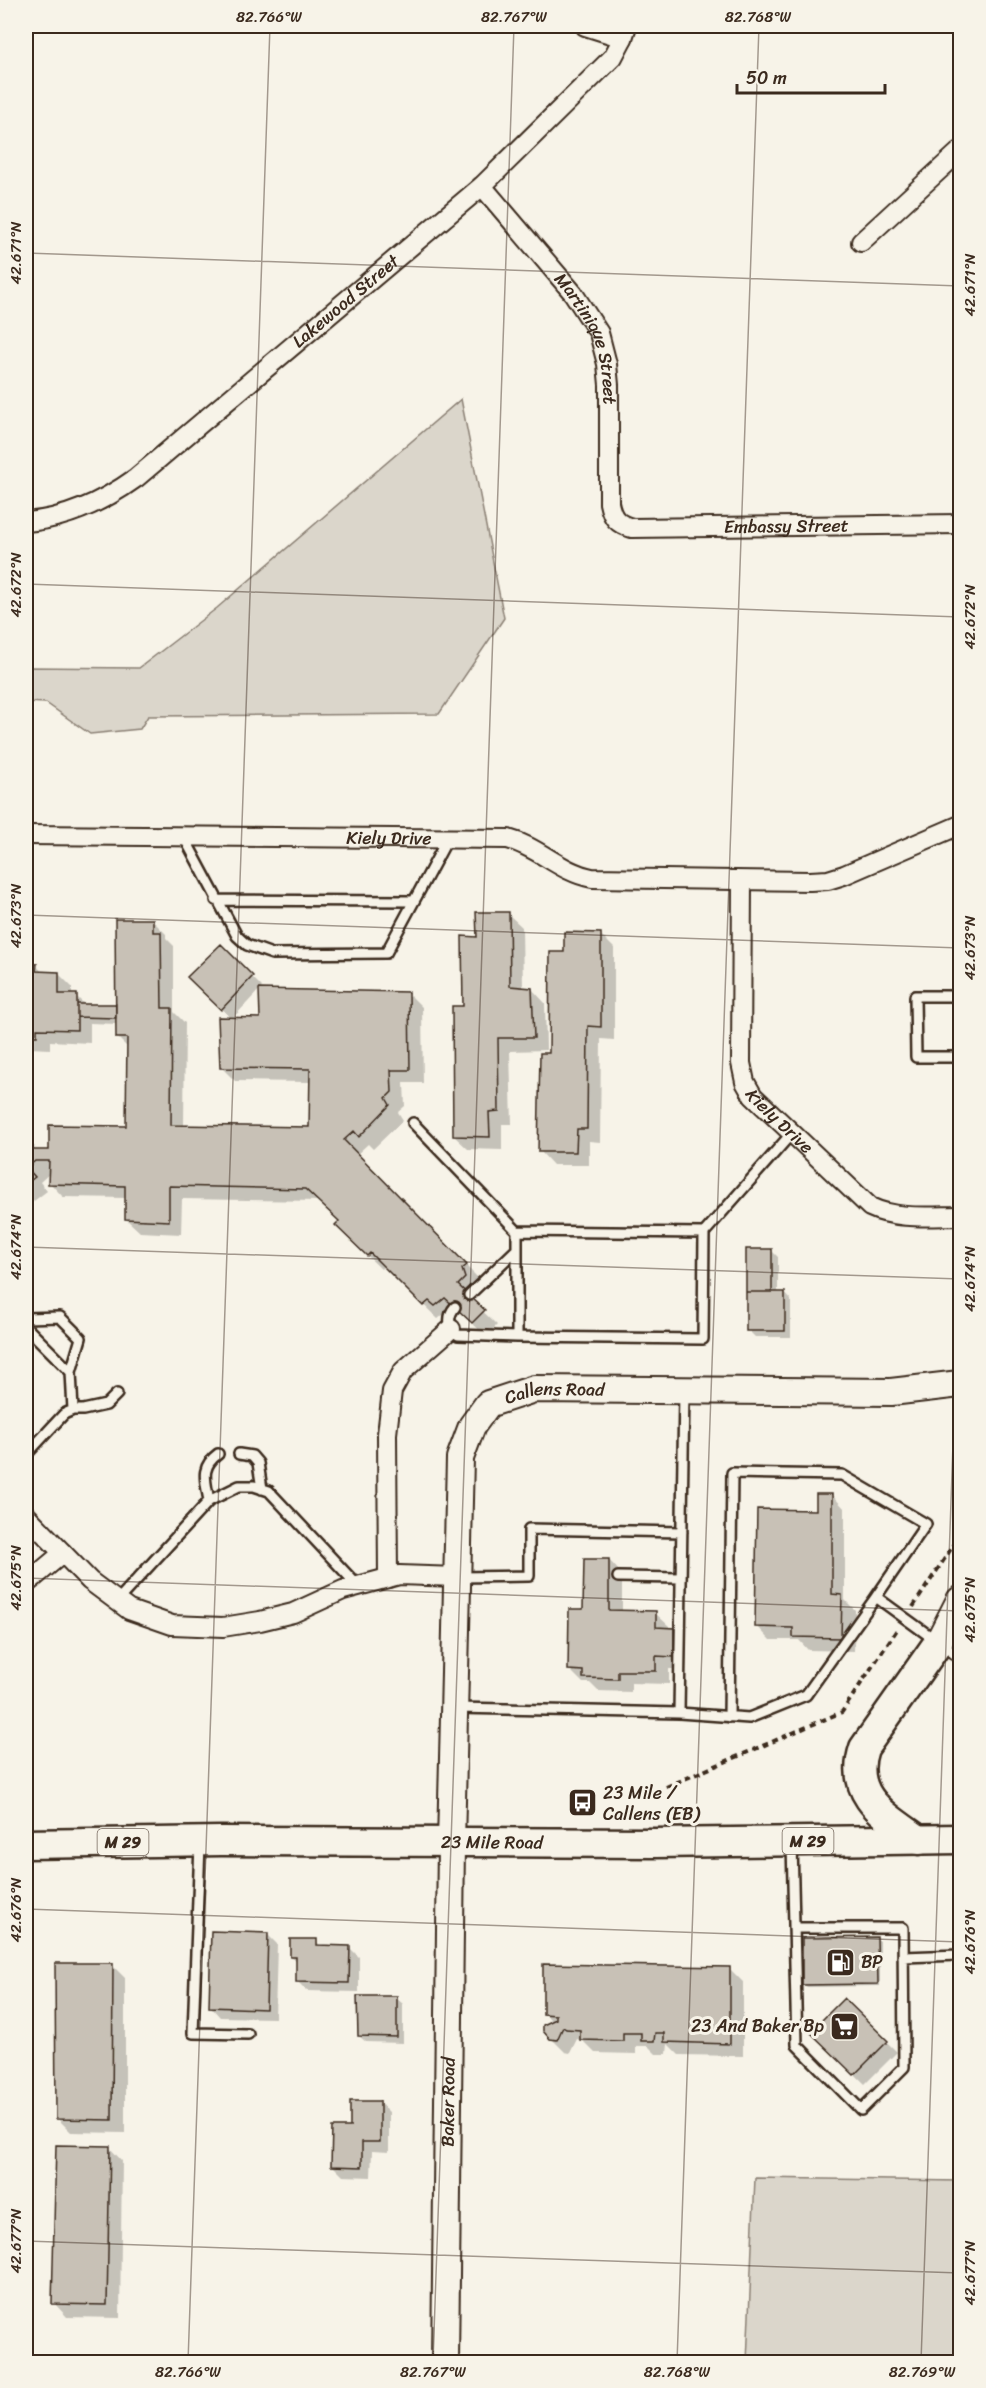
<svg xmlns="http://www.w3.org/2000/svg" width="986" height="2388" viewBox="0 0 986 2388" font-family="Sriracha,sans-serif">
<style>
.green{fill:#dbd6cb;stroke:#8b8074;stroke-width:1.5}
.shadow{fill:#0003}
.building{fill:#c8c1b6;stroke:#3b2a1e;stroke-width:1.5}
.lines{fill:none;stroke-linecap:round;stroke-linejoin:round}
.lane-casing{stroke:#3b2a1e;stroke-width:14}
.street-casing{stroke:#3b2a1e;stroke-width:22}
.secondary-casing{stroke:#3b2a1e;stroke-width:30}
.primary-casing{stroke:#3b2a1e;stroke-width:33}
.path{stroke:#3b2a1e;stroke-width:4;stroke-dasharray:6 4.5;stroke-linecap:butt}
.lane{stroke:#f7f3e8;stroke-width:9}
.street{stroke:#f7f3e8;stroke-width:18}
.secondary{stroke:#f7f3e8;stroke-width:26}
.primary{stroke:#f7f3e8;stroke-width:28}
.ticks{fill:none;stroke:#3b2a1e;stroke-width:1.5;stroke-opacity:0.45}
.labels{text-anchor:middle;stroke-width:6;stroke-linejoin:round;paint-order:stroke}
.shield{fill:#f7f3e8;stroke:#73665b;stroke-width:1.5}
.shield-label{font-size:16px;font-weight:bold;fill:#3b2a1e}
.street-label{font-size:18px;fill:#3b2a1e;stroke:#f7f3e8}
.poi-label{font-size:18px;fill:#3b2a1e;stroke:#f7f3e8;text-anchor:start}
.neatline{fill:none;stroke:#3b2a1e;stroke-width:2}
.ticks-label{font-size:15px;text-anchor:middle;fill:#3b2a1e}
</style>
<rect width="100%" height="100%" fill="#f7f3e8"/>
<filter id="ink" filterUnits="userSpaceOnUse"><feTurbulence type="fractalNoise" baseFrequency=".0167" numOctaves="2"/><feDisplacementMap in="SourceGraphic" scale="12" xChannelSelector="R" yChannelSelector="G"/><feConvolveMatrix kernelMatrix="1 2 1 2 8 2 1 2 1" color-interpolation-filters="sRGB"/></filter>
<g filter="url(#ink)">
<!-- green -->
<path class="green" d="M461,399l43,219 -65,96 -291,2 -8,13 -50,5 -44,-31 -20,-1v-35l113,1 78,-60z
M755,2178l205,3v181h-213z"/>
<!-- shadow -->
<path class="shadow" d="M508,914l14,13 1,62h9l13,14 1,47 -36,1 2,73h-10v26l-34,-1 -14,-13 11,-129 13,-69z
M152,920l14,14v4l8,8v66l11,11 -1,103 126,2 1,-46 -76,-1 -14,-14 11,-48 -43,-42 32,-31 41,41 -30,32 29,1 148,-26 13,13 1,76h-19l1,23 -7,6 5,8 -30,29 -5,-5 -12,11 123,124 -4,4 3,9 -8,7 27,26 -11,11 -27,-25 -9,8 -6,-5 -6,5 -54,-53 -3,3 -31,-30 -9,-18 -21,-20 -138,-2 -1,35 -41,-2 -14,-13 1,-21 -64,-1 -13,-14v-10l-10,9 7,9 -21,16v-69l9,9 -3,3 18,2 77,-25 1,-79 -11,-11v-13l-27,-1v20l-40,-2v8l-21,-1 -3,-4v-79h10l7,8h15l14,14v9h4l10,10h31z
M600,934l14,14v92l-13,-1 -1,103 -11,-1v24h-36l-13,-14 11,-96z
M771,1250l7,7v36h7l6,7v37h-36l-7,-7z
M832,1495l13,14v91l10,10 -1,41 -46,-1 -9,-10h-29l-13,-14 61,-115z
M609,1560l13,14v38l33,1 14,13v3h4l14,14 -1,26h-17v15l-38,-1v9l-33,-1 -8,-8h-7l-13,-13 15,-60z
M267,1934l10,10 -2,74 -55,-1 -10,-11z
M877,1939l3,2v45l-73,1 -3,-3z
M316,1941l6,6h27l10,10v35l-52,-1 -10,-10v-19l-6,-5z
M112,1965l13,13v155l-54,-1 -13,-13z
M729,1968l14,14v74l-64,-1 -11,-11 -1,10h-11l-8,-8h-12v8l-41,-1 -11,-11 -7,-3 -7,14 -5,-1 -14,-14 2,-16 -8,-8z
M396,1998l7,6v39l-37,-1 -7,-6z
M844,2000l53,52 -32,32 -53,-52z
M379,2102l10,10v40l-17,-1 -1,26 -28,-1 -10,-10 19,-38z
M109,2147l13,14 -2,157 -53,-1 -13,-14z"/>
<!-- building -->
<path class="building" d="M476,912h33l1,74 22,2 2,50h-36l1,73 -10,1 1,25 -37,-1 -1,-130h11l-1,-70 15,1z
M115,919h38v13h8l1,76h10l-1,117 138,2 1,-58 -90,-1 -2,-51 42,1 -1,-29 150,3 1,78h-19l1,22 -6,6 4,7 -31,32 -5,-6 -10,9 123,125 -5,4 3,9 -7,7 27,25 -13,13 -27,-25 -10,8 -6,-5 -6,5 -53,-53 -3,3 -32,-31 4,-4 -34,-32 -136,-3v35l-44,-2v-33l-77,-2 1,-23h-14l-8,7 8,9 -9,7v-42l8,8h15v-25l77,1 1,-88h-11z
M564,932l37,1v94l-13,-1 -1,103h-10l-1,23h-38l2,-99h9l1,-101h14z
M221,944l32,32 -32,34 -34,-33z
M26,963l11,1 -1,7 23,1v22h18v36l-40,-1v7h-11z
M77,1004h39v14l-39,-1z
M746,1249h26v43h-26z
M746,1292h39v39h-39z
M816,1494h16v100l10,1 -1,43 -48,-1v-9l-38,-1 2,-118 59,1z
M584,1559h25v51l47,1v16l18,1v29l-18,-1v15h-38v8l-35,-1v-7l-15,-1 1,-61h14z
M211,1931l57,2 -2,76 -57,-2z
M877,1937l1,47 -76,1v-47z
M290,1939h27v6l33,1 -1,37 -53,-1v-25h-6z
M55,1963h58l-1,157 -56,-1z
M543,1964l187,3v77l-66,-2v-9h-9l-1,8h-13v-8h-18v8l-43,-1v-10l-14,-1 -3,-2 -6,13 -7,-1 -7,-8v-6l13,-6v-4l-13,-1z
M357,1996h40v41l-39,-1z
M844,1998l44,43 -34,34 -44,-43z
M350,2101h30v41h-18v25l-31,-1 1,-39h18z
M56,2145l54,1 -3,159 -55,-1z"/>
<g class="lines">
<defs>
<path id="lane" d="M184,837l53,99 10,9 25,9 114,-1 62,-115
M216,900l198,1
M960,996h-45l1,61h44
M413,1123l104,108
M704,1233l-187,-2v106l186,2 1,-106 88,-100
M469,1295l48,-46
M455,1307c-8,9 -7,22 3,28l59,2
M26,1318l34,-1 21,21 -10,34 2,38
M26,1327l45,45
M239,1454l13,2 6,7 4,26
M26,1455l38,-41 9,-4h10l23,-5 11,-11
M209,1501c-3,-20 -10,-33 9,-47
M459,1577l70,-1v-47l153,3
M618,1577l63,1
M117,1601l92,-100 30,-15h15l15,5 89,95
M456,1708l223,5 70,5 57,-23 70,-98 84,61
M679,1713l5,-321
M729,1717l3,-244 110,2 84,49 -50,73
M200,1844l-7,189 55,1
M792,1844l5,201 64,65 43,-43 -1,-139h-108
M903,1957l57,-2"/>
<g id="street">
<path d="M585,26l38,12"/>
<path id="s1" d="M482,186l91,107 26,40 8,31 2,21v118c3,15 8,21 23,25l328,-4"/>
<path d="M861,242l99,-91"/>
<path id="s2" d="M26,522c39,-3 78,-21 110,-44l346,-292 131,-129 10,-19 4,-12"/>
<path id="s3" d="M26,835l482,4c31,8 52,33 84,39l218,3 18,-1 16,-5 116,-50"/>
<path id="s4" d="M742,881l-1,182 4,19 8,14 117,111c27,13 61,9 90,9"/>
<path d="M26,1515l64,66 39,29 43,15 51,2 37,-6 33,-8 50,-23 56,-15 58,2"/>
<path d="M388,1578l-1,-144 5,-43 11,-20 48,-42"/>
<path d="M26,1584l37,-31"/>
</g>
<g id="secondary">
<path d="M938,1643l22,-43"/>
<path id="s5" d="M445,2362l6,-518 9,-386 12,-32 16,-22 46,-15 357,3 69,-8"/>
</g>
<g id="primary">
<path d="M919,1840c-33,-24 -71,-44 -55,-92l74,-105"/>
<path id="s6" d="M26,1844l195,-3 434,2 305,-4"/>
</g>
</defs>
<!-- lane casing -->
<use href="#lane" class="lane-casing"/>
<!-- street casing -->
<use href="#street" class="street-casing"/>
<!-- secondary casing -->
<use href="#secondary" class="secondary-casing"/>
<!-- primary casing -->
<use href="#primary" class="primary-casing"/>
<!-- path -->
<path class="path" d="M913,1607l47,-72
M666,1787l176,-75 56,-84"/>
<!-- lane -->
<use href="#lane" class="lane"/>
<!-- street -->
<use href="#street" class="street"/>
<!-- secondary -->
<use href="#secondary" class="secondary"/>
<!-- primary -->
<use href="#primary" class="primary"/>
</g>
</g>
<!-- ticks -->
<path class="ticks" d="M26,253l934,33M26,584l934,33M26,915l934,33M26,1247l934,32M26,1578l934,33M26,1909l934,33M26,2241l934,32M188,2362l82,-2336M433,2362l81,-2336M677,2362l82,-2336M921,2362l39,-1119"/>
<!-- icons -->
<defs>
<symbol id="bus-square" viewBox="-11 -11 22 22"><rect x="-9" y="-9" width="18" height="18" rx="4" fill="#3b2a1e" stroke="#f7f3e8"/><path d="M-5-6H5V4H4V6H2V4H-2V6H-4V4H-5ZM-3.5-4V0h7V-4ZM-3.5 1.2v1.5H-2V1.2ZM2 1.2v1.5H3.5V1.2Z" fill="#fff"/></symbol>
<symbol id="fuel-square" viewBox="-11 -11 22 22"><rect x="-9" y="-9" width="18" height="18" rx="4" fill="#3b2a1e" stroke="#f7f3e8"/><path d="M-5.5-6h7V0h2V4h1.3V-2.5L3-4.5l.8-.8L6-3V5H2.5V1h-1V6h-7ZM-4.2-4.7v3.2H.2V-4.7Z" fill="#fff"/></symbol>
<symbol id="supermarket-square" viewBox="-11 -11 22 22"><rect x="-9" y="-9" width="18" height="18" rx="4" fill="#3b2a1e" stroke="#f7f3e8"/><path d="M-6-5.5h2.5l.6 2H6L4.5 2H-2.5L-4.4-4H-6ZM-1.5 3.2a1.3 1.3 0 1 0 .1 0ZM3 3.2a1.3 1.3 0 1 0 .1 0Z" fill="#fff"/></symbol>
</defs>
<g fill-rule="evenodd">
<use href="#bus-square" x="566" y="1786" width="33" height="33"/>
<use href="#fuel-square" x="824" y="1946" width="33" height="33"/>
<use href="#supermarket-square" x="828" y="2010" width="33" height="33"/>
</g>
<g class="labels">
<!-- shield labels -->
<g class="shield">
<rect x="782.5" y="1828" width="51" height="26" rx="4.5"/>
<rect x="97.5" y="1829" width="51" height="26" rx="4.5"/>
</g>
<g class="shield-label">
<text x="808" y="1847">M 29</text>
<text x="123" y="1848">M 29</text>
</g>
<!-- street labels -->
<g class="street-label">
<text dy="6" stroke="none"><textPath href="#s2" startOffset="394">Lakewood Street</textPath></text>
<text dy="6" stroke="none"><textPath href="#s1" startOffset="189">Martinique Street</textPath></text>
<text dy="6" stroke="none"><textPath href="#s1" startOffset="550">Embassy Street</textPath></text>
<text dy="6" stroke="none"><textPath href="#s3" startOffset="363">Kiely Drive</textPath></text>
<text dy="6" stroke="none"><textPath href="#s4" startOffset="254">Kiely Drive</textPath></text>
<text dy="6" stroke="none"><textPath href="#s5" startOffset="1034">Callens Road</textPath></text>
<text dy="6" stroke="none"><textPath href="#s6" startOffset="466">23 Mile Road</textPath></text>
<text dy="6" stroke="none"><textPath href="#s5" startOffset="260">Baker Road</textPath></text>
</g>
<!-- poi labels -->
<g class="poi-label">
<text x="603" y="1799">23 Mile /<tspan x="603" dy="21">Callens (EB)</tspan></text>
<text x="861" y="1968">BP</text>
<text x="824" y="2032" text-anchor="end">23 And Baker Bp</text>
</g>
</g>
<!-- margin -->
<rect width="986" height="2388" fill="none" stroke="#f7f3e8" stroke-width="66"/>
<!-- scale -->
<path d="M737 84v9h148v-9" fill="none" stroke="#3b2a1e" stroke-width="3"/>
<text x="746" y="84" font-size="18" fill="#3b2a1e" stroke="#f7f3e8" stroke-width="4.5" paint-order="stroke">50 m</text>
<rect x="33" y="33" width="920" height="2322" class="neatline"/>
<g class="ticks-label">
<text x="269" y="22">82.766°W</text>
<text x="514" y="22">82.767°W</text>
<text x="758" y="22">82.768°W</text>
<text transform="translate(16 253) rotate(-90)" y="5">42.671°N</text>
<text transform="translate(970 285) rotate(-90)" y="5">42.671°N</text>
<text transform="translate(16 585) rotate(-90)" y="5">42.672°N</text>
<text transform="translate(970 617) rotate(-90)" y="5">42.672°N</text>
<text transform="translate(16 916) rotate(-90)" y="5">42.673°N</text>
<text transform="translate(970 948) rotate(-90)" y="5">42.673°N</text>
<text transform="translate(16 1247) rotate(-90)" y="5">42.674°N</text>
<text transform="translate(970 1279) rotate(-90)" y="5">42.674°N</text>
<text transform="translate(16 1578) rotate(-90)" y="5">42.675°N</text>
<text transform="translate(970 1610) rotate(-90)" y="5">42.675°N</text>
<text transform="translate(16 1910) rotate(-90)" y="5">42.676°N</text>
<text transform="translate(970 1942) rotate(-90)" y="5">42.676°N</text>
<text transform="translate(16 2241) rotate(-90)" y="5">42.677°N</text>
<text transform="translate(970 2273) rotate(-90)" y="5">42.677°N</text>
<text x="188" y="2377">82.766°W</text>
<text x="433" y="2377">82.767°W</text>
<text x="677" y="2377">82.768°W</text>
<text x="922" y="2377">82.769°W</text>
</g>
</svg>
